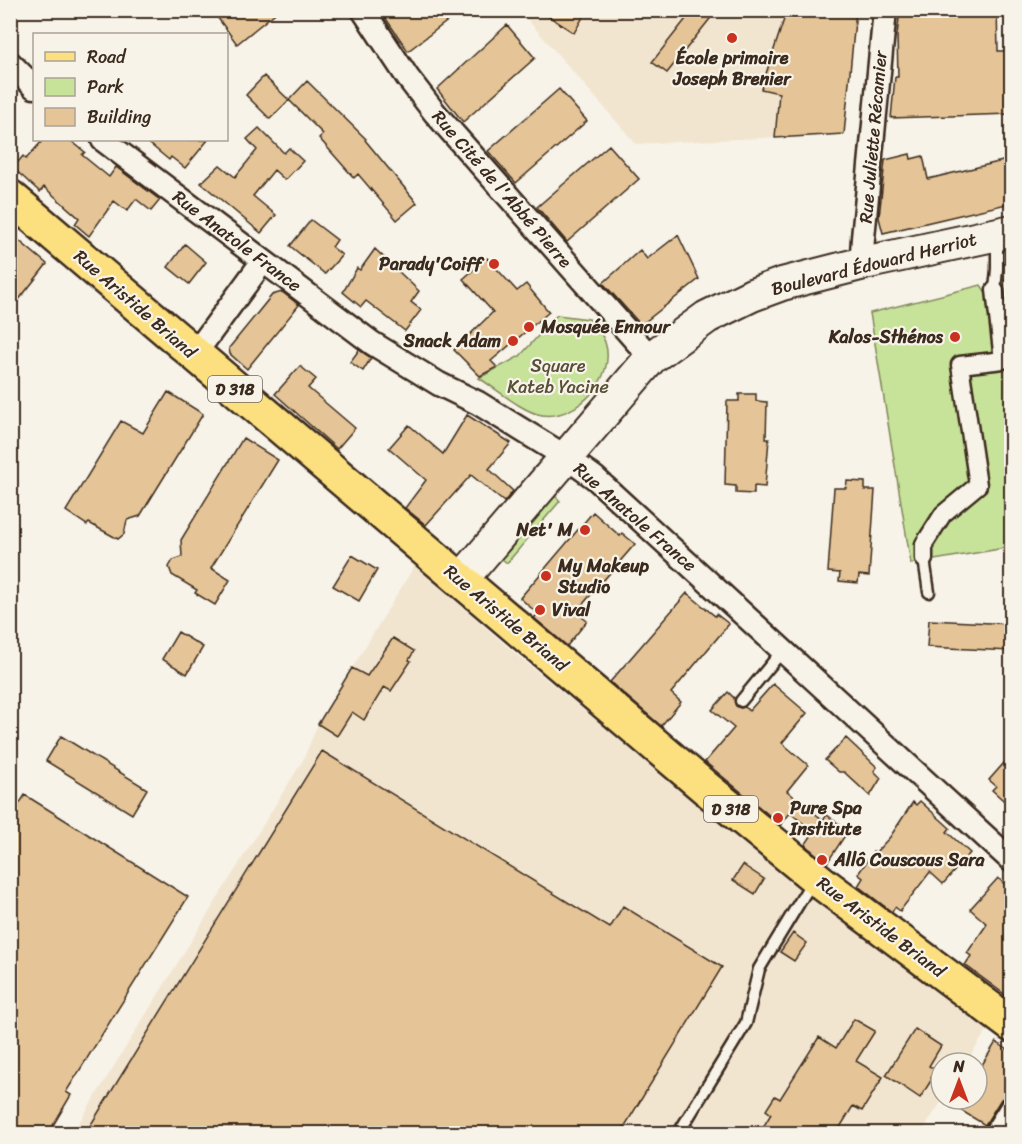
<svg xmlns="http://www.w3.org/2000/svg" width="1022" height="1144" viewBox="0 0 1022 1144" font-family="Sriracha,sans-serif">
<style>
.built{fill:#f2e5d0}
.green{fill:#c7e299;stroke:#81865c;stroke-width:1.5}
.building{fill:#e5c597;stroke:#3b2a1e;stroke-width:1.5}
.lines{fill:none;stroke-linecap:round;stroke-linejoin:round}
.service-casing{stroke:#3b2a1e;stroke-width:15}
.pedestrian-casing{stroke:#3b2a1e;stroke-width:21}
.minor-casing{stroke:#3b2a1e;stroke-width:27}
.secondary-casing{stroke:#3b2a1e;stroke-width:36}
.primary-casing{stroke:#3b2a1e;stroke-width:38}
.service{stroke:#f7f3e8;stroke-width:10}
.pedestrian{stroke:#f7f3e8;stroke-width:16}
.minor{stroke:#f7f3e8;stroke-width:22}
.secondary{stroke:#f7f3e8;stroke-width:32}
.primary{stroke:#fce080;stroke-width:33}
.poi-dot{fill:#c8321e;stroke:#f7f3e8;stroke-width:2}
.labels{text-anchor:middle;stroke-width:4.5;stroke-linejoin:round;paint-order:stroke}
.shield{fill:#f7f3e8;stroke:#73665b;stroke-width:1.5}
.shield-label{font-size:16px;font-weight:bold;fill:#3b2a1e}
.poi-label{font-size:18px;font-weight:bold;fill:#3b2a1e;stroke:#f7f3e8;text-anchor:start}
.street-label{font-size:18px;fill:#3b2a1e;stroke:#f7f3e8}
.park-label{font-size:18px;fill:#574f37;stroke:#f7f3e8}
</style>
<rect width="100%" height="100%" fill="#f7f3e8"/>
<filter id="ink" filterUnits="userSpaceOnUse"><feTurbulence type="fractalNoise" baseFrequency=".0167" numOctaves="2"/><feDisplacementMap in="SourceGraphic" scale="12" xChannelSelector="R" yChannelSelector="G"/><feConvolveMatrix kernelMatrix="1 2 1 2 8 2 1 2 1" color-interpolation-filters="sRGB"/></filter>
<g filter="url(#ink)">
<!-- built -->
<path class="built" d="M520,11h337l-13,123 -208,10z
M415,565l102,90 279,230 191,145 -21,33h-25v36h2l-22,34 -849,1 231,-374 15,-36z"/>
<!-- green -->
<path class="green" d="M1011,278v269l-100,17 -41,-251 111,-28 4,6 17,-1 -1,-9z
M557,315l32,4c6,7 13,14 16,23 12,35 -27,78 -63,73 -18,-2 -47,-27 -63,-37l41,-22z
M551,492l9,9 -53,62 -9,-7z"/>
<!-- building -->
<path class="building" d="M212,10h67l-42,34z
M380,10h82l-54,41z
M539,10h48l-13,23z
M693,10h24l-50,63 -15,-11z
M787,10h69l-12,124 -69,4 4,-45 -18,-4z
M900,10h97l1,41h10l1,22h2l-1,41 -119,4 4,-41h3l-1,-42z
M507,25l28,33 -72,64 -26,-33z
M264,76l25,24 -19,19 -24,-24z
M307,81l59,58 -1,1 52,63 -20,17 -39,-46 -4,4 -35,-40 4,-4 -34,-34z
M559,89l28,32 -71,62 -28,-32z
M259,128l25,25 5,-5 14,13 -18,19 -11,-10 -21,26 23,19 -15,18 -60,-50 19,-18 15,12 22,-27 -10,-11z
M43,140h27l15,12 -3,3 27,22 7,-10 44,33 -9,11 -15,-12 -9,12 -13,-10 -25,35 -14,-12 4,-6 -35,-31 -4,5 -27,-24 10,-12 3,3z
M145,140h63l-23,28 -14,-11 -2,3z
M609,145l30,34 -72,63 -30,-35z
M910,154l1,5 12,-3 5,23 83,-20v44l-128,30 -4,-15 6,-58z
M311,220l26,20 -5,7 10,8 -17,19 -35,-28z
M10,233l37,31 -37,47z
M678,235l21,44 -58,46 -38,-42 37,-33 7,9z
M185,244l21,18 -17,22 -21,-17z
M375,249l44,42 -8,11 10,8 -16,21 -39,-30 -5,6 -18,-15 14,-24 3,2z
M487,258l30,33 9,-7 23,28 -58,49 6,6 -17,9 -26,-26 39,-38 -30,-33z
M282,292l17,13 -52,64 -17,-15 -1,-6 43,-53z
M359,350l12,8 -8,13 -13,-9z
M300,366l16,13 -8,9 47,40 -18,21 -62,-55z
M168,392l35,22 -63,102 -13,4 -3,14 -6,5 -29,-16 -2,2 -21,-14 55,-90 22,12z
M739,394h17v7l11,1 -1,37h3l-4,48 -11,-1v8l-18,-1v-7l-11,-1 2,-84h12z
M467,415l44,28 -22,26 24,22 -9,11 -33,-27 -45,50 -21,-17 21,-28 -37,-32 20,-23 34,29z
M243,438l35,22 -67,108 19,12 -15,25 -20,-12 2,-3 -25,-15 -3,-8 4,-7 9,-3 -1,-17z
M847,481l18,1v8h10l-6,86 -10,-1 -1,8 -19,-2 1,-8 -12,-1 6,-84h12z
M593,512l27,24 2,-3 13,11 -59,68 11,9 -20,25 -33,-28 4,-4 -18,-16z
M352,555l25,15 -18,31 -26,-15z
M687,593l28,23 1,-2 13,10 -58,69 10,9 -20,24 -51,-44z
M929,620l82,4v27l-84,-4z
M178,632l25,15 -16,27 -25,-15z
M393,638l21,13 -5,9 2,1 -20,30 -7,-4 -20,33 -12,-8 -15,24 -19,-12 34,-56 15,8z
M773,684l34,29 -25,30 26,22 -21,26 36,29 4,-5 21,16 -21,32 -22,-18 9,-13 -24,-19 -9,12 -76,-63 29,-34 -22,-18 16,-18 6,6 2,8 4,2 5,-1 4,4z
M61,736l86,53 -15,25 -86,-53z
M846,738l31,29 -3,4 7,7 -11,18 -26,-24h-5l-14,-12z
M322,751l288,177 13,-22 99,61 -102,167h-535z
M1011,755v52l-19,-17 4,-4 -7,-6z
M25,795l163,102 -122,195 5,3 -23,39h-38v-316z
M920,801l30,27 -3,4 23,21 -27,31 -13,-12 -30,39 -5,-4 -3,5 -34,-26 5,-8 -5,-4 15,-22 2,1 15,-16 23,-35 3,3z
M743,865l21,14 -9,15 -22,-14z
M998,878l13,12v109l-46,-34 6,-9 -4,-3 20,-29 -17,-15z
M793,933l14,10 -13,18 -14,-9z
M854,1019l21,12 -19,30 27,16 -21,34 -9,-5 -17,28h-77l12,-20 -5,-4 9,-14 5,3 39,-62 17,11z
M915,1029l26,17 -12,20 7,4 -5,8 1,1 -12,19 -34,-23z
M996,1042l15,10v42l-10,5 -16,26 -43,-26h35v-26z"/>
<g class="lines">
<defs>
<path id="service" d="M995,290l2,-21v-32
M924,559l5,33
M741,701l42,-51
M678,1134l68,-111 13,-54 54,-89"/>
<path id="pedestrian" d="M924,559v-15l19,-30 35,-29 -18,-120 43,-5 -8,-70"/>
<path id="minor" d="M363,10l45,68 27,35 216,245
M10,63l24,24
M103,140l269,203 67,41 39,19 88,54 29,21 417,383
M864,263l-2,-10 1,-15 22,-228
M194,355l69,-94
M995,1134l17,-27"/>
<path id="secondary" d="M461,580l190,-222 56,-41 45,-22 30,-11 82,-21 148,-32"/>
<path id="primary" d="M10,197l697,592 115,94 190,142"/>
</defs>
<!-- service casing -->
<use href="#service" class="service-casing"/>
<!-- pedestrian casing -->
<use href="#pedestrian" class="pedestrian-casing"/>
<!-- minor casing -->
<use href="#minor" class="minor-casing"/>
<!-- secondary casing -->
<use href="#secondary" class="secondary-casing"/>
<!-- primary casing -->
<use href="#primary" class="primary-casing"/>
<!-- service -->
<use href="#service" class="service"/>
<!-- pedestrian -->
<use href="#pedestrian" class="pedestrian"/>
<!-- minor -->
<use href="#minor" class="minor"/>
<!-- secondary -->
<use href="#secondary" class="secondary"/>
<!-- primary -->
<use href="#primary" class="primary"/>
</g>
</g>
<!-- markers -->
<g class="poi-dot">
<circle cx="732" cy="38" r="6"/>
<circle cx="494" cy="264" r="6"/>
<circle cx="529" cy="327" r="6"/>
<circle cx="955" cy="337" r="6"/>
<circle cx="513" cy="341" r="6"/>
<circle cx="585" cy="530" r="6"/>
<circle cx="546" cy="576" r="6"/>
<circle cx="540" cy="610" r="6"/>
<circle cx="778" cy="818" r="6"/>
<circle cx="822" cy="860" r="6"/>
</g>
<g class="labels">
<!-- shield labels -->
<g class="shield">
<rect x="208" y="376" width="54" height="26" rx="4.5"/>
<rect x="704" y="796" width="54" height="26" rx="4.5"/>
</g>
<g class="shield-label">
<text x="235" y="395">D 318</text>
<text x="731" y="815">D 318</text>
</g>
<!-- poi labels -->
<g class="poi-label">
<text x="732" y="64" text-anchor="middle">École primaire<tspan x="732" dy="21">Joseph Brenier</tspan></text>
<text x="482" y="270" text-anchor="end">Parady'Coiff</text>
<text x="541" y="333">Mosquée Ennour</text>
<text x="943" y="343" text-anchor="end">Kalos-Sthénos</text>
<text x="501" y="347" text-anchor="end">Snack Adam</text>
<text x="573" y="536" text-anchor="end">Net' M</text>
<text x="558" y="572">My Makeup<tspan x="558" dy="21">Studio</tspan></text>
<text x="552" y="616">Vival</text>
<text x="790" y="814">Pure Spa<tspan x="790" dy="21">Institute</tspan></text>
<text x="834" y="866">Allô Couscous Sara</text>
</g>
<!-- street labels -->
<g class="street-label">
<text transform="translate(873 137) rotate(-85)" y="6">Rue Juliette Récamier</text>
<text transform="translate(502 189) rotate(49)" y="6">Rue Cité de l'Abbé Pierre</text>
<text transform="translate(237 241) rotate(37)" y="6">Rue Anatole France</text>
<text transform="translate(874 264) rotate(-14)" y="6">Boulevard Édouard Herriot</text>
<text transform="translate(135 304) rotate(41)" y="6">Rue Aristide Briand</text>
<text transform="translate(635 517) rotate(41)" y="6">Rue Anatole France</text>
<text transform="translate(506 618) rotate(40)" y="6">Rue Aristide Briand</text>
<text transform="translate(881 927) rotate(37)" y="6">Rue Aristide Briand</text>
</g>
<!-- park labels -->
<g class="park-label">
<text x="558" y="372">Square<tspan x="558" dy="21">Kateb Yacine</tspan></text>
</g>
</g>
<!-- margin -->
<rect width="1022" height="1144" fill="none" stroke="#f7f3e8" stroke-width="36"/>
<rect x="18" y="18" width="986" height="1108" fill="none" stroke="#3b2a1e" stroke-width="2" filter="url(#ink)"/>
<!-- legend -->
<rect x="33" y="33" width="195" height="108" fill="#f7f3e8" stroke="#aca397" stroke-width="1.5"/>
<rect x="45" y="52" width="30" height="9" fill="#fce080" stroke="#aca397" stroke-width="1.5"/>
<text x="87" y="63" font-size="18" fill="#3b2a1e">Road</text>
<rect x="45" y="78" width="30" height="18" fill="#c7e299" stroke="#aca397" stroke-width="1.5"/>
<text x="87" y="93" font-size="18" fill="#3b2a1e">Park</text>
<rect x="45" y="108" width="30" height="18" fill="#e5c597" stroke="#aca397" stroke-width="1.5"/>
<text x="87" y="123" font-size="18" fill="#3b2a1e">Building</text>
<!-- north arrow -->
<g transform="translate(959 1081)"><circle r="28" fill="#f7f3e8" stroke="#aca397" stroke-width="1.5"/>
<path d="M0-4.5L10 22L0 15L-10 22Z" fill="#c8321e"/>
<text y="-9" font-size="16" font-weight="bold" text-anchor="middle" fill="#3b2a1e">N</text>
</g>
</svg>
